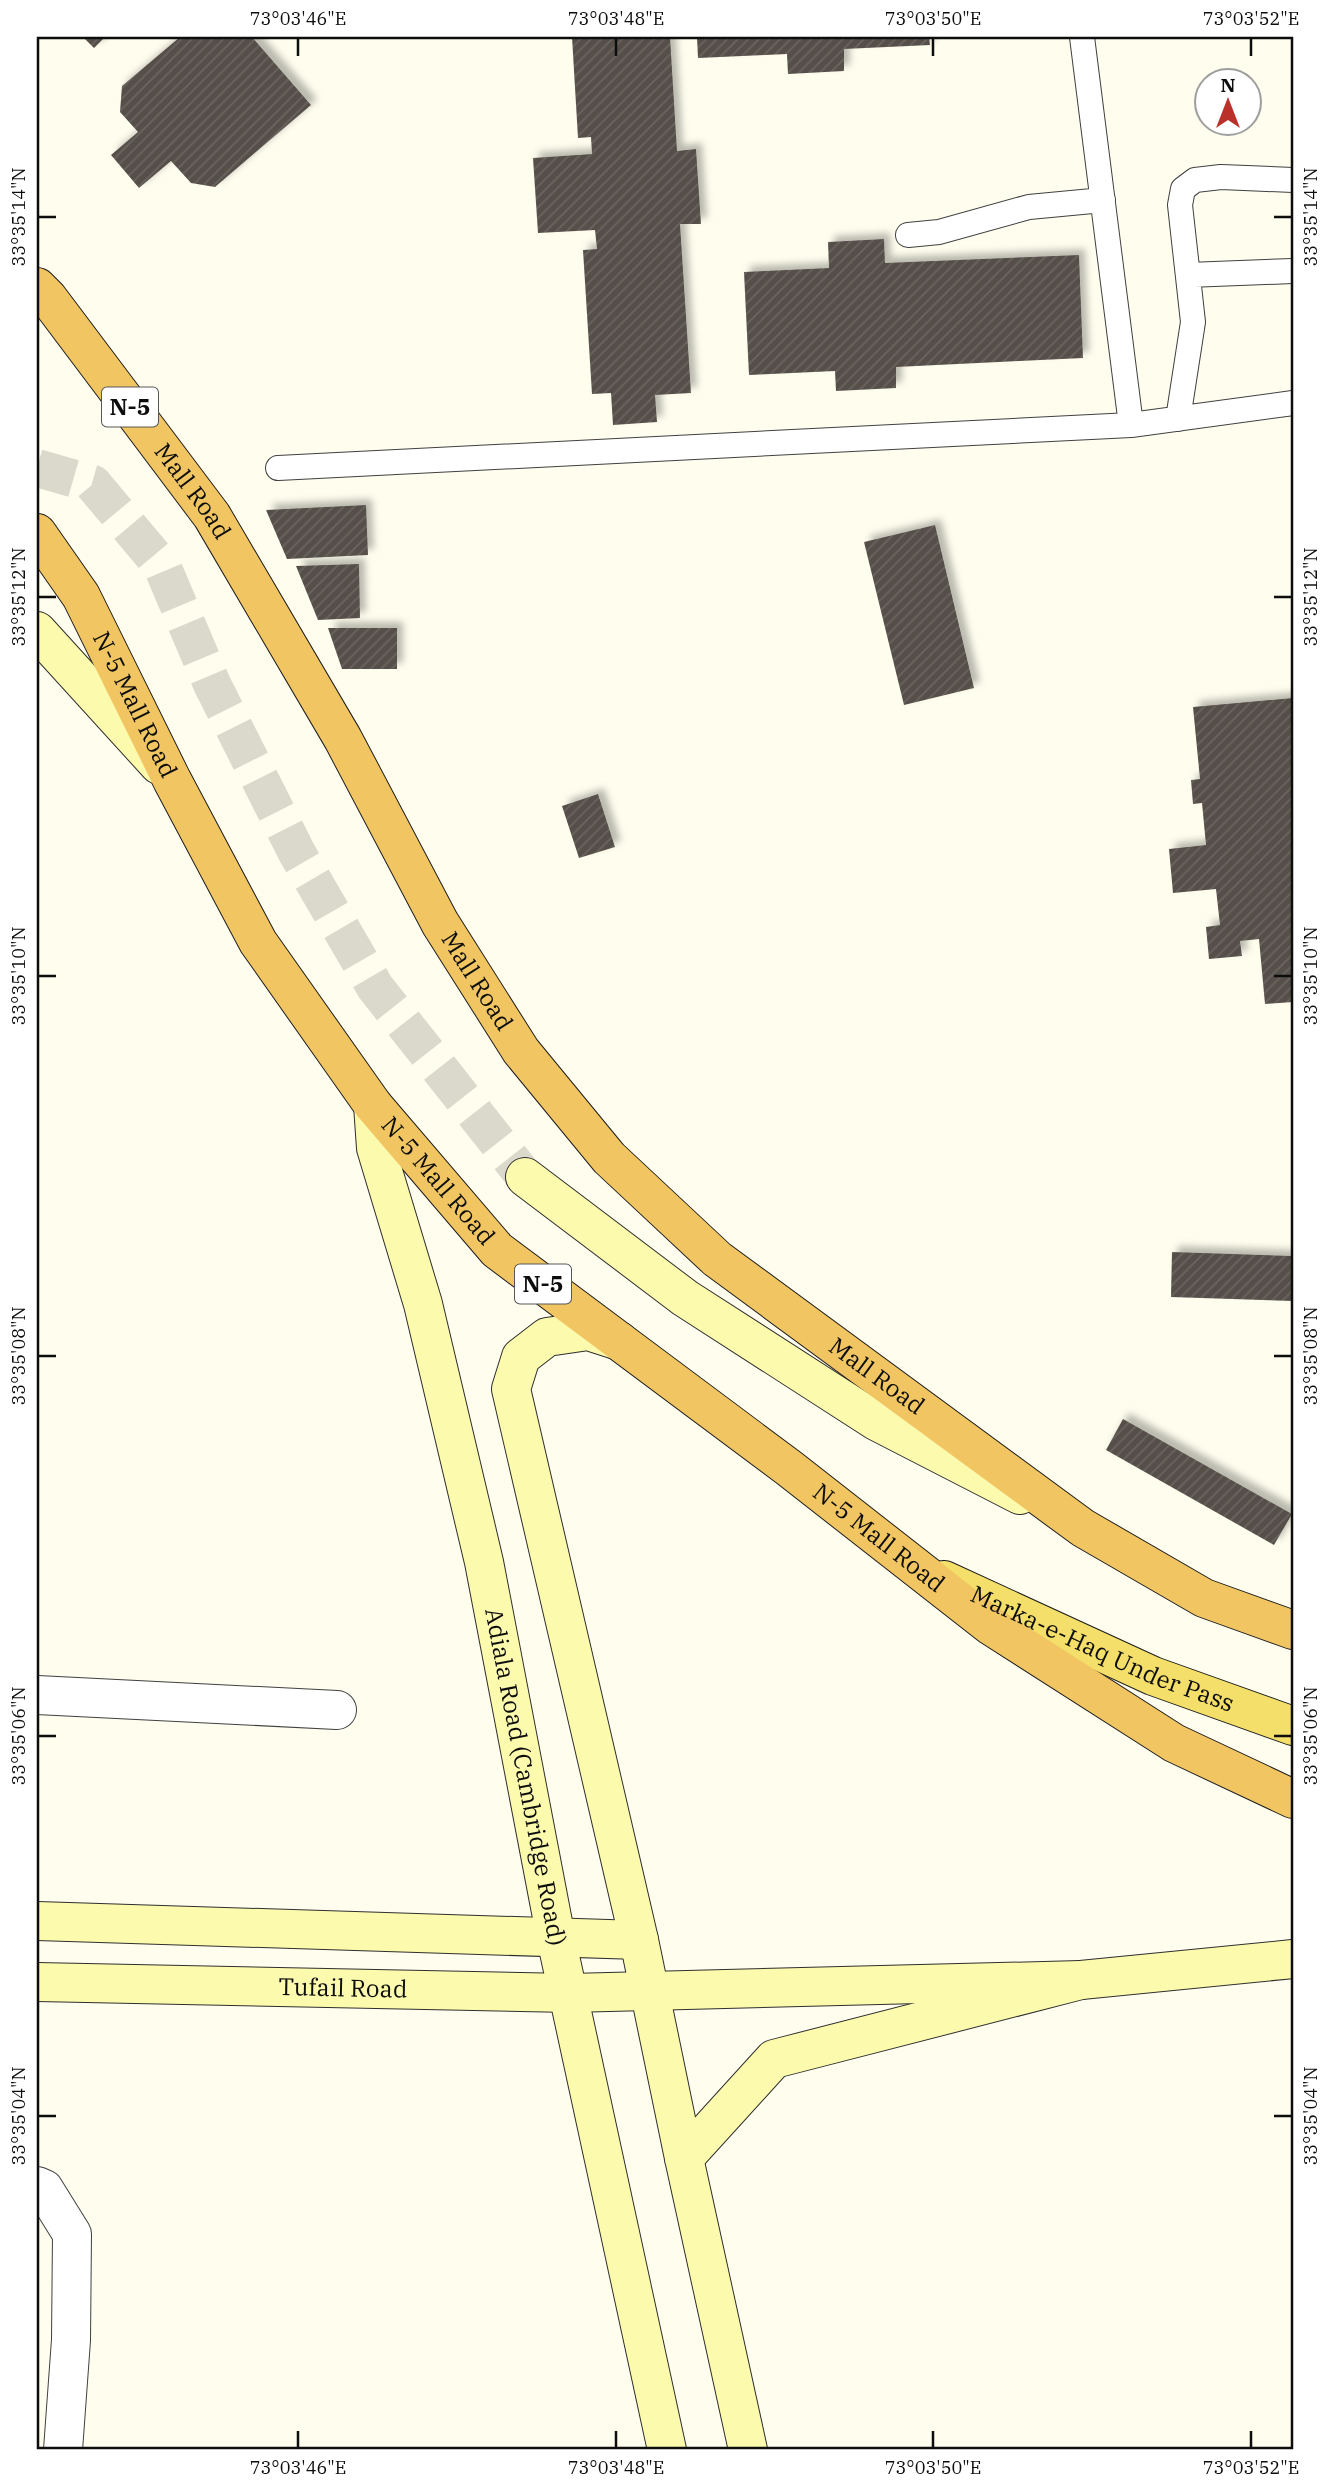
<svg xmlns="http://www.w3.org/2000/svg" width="1330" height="2487" viewBox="0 0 1330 2487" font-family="'IBM Plex Serif',serif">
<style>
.building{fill:url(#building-hatch);filter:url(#shadow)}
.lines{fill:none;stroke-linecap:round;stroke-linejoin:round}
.secondary-tunnel{stroke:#dad9cc;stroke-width:38;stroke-dasharray:38 19;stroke-linecap:butt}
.service-casing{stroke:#404040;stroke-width:26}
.minor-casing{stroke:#404040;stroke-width:40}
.secondary-casing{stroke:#2f2f2f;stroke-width:40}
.primary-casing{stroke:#1e1e1e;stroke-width:40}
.trunk-casing{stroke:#1e1e1e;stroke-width:40}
.service{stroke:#fff;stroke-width:24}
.minor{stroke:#fff;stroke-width:38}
.secondary{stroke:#fcfaac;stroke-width:38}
.primary{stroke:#f3df69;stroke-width:38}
.trunk{stroke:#f1c662;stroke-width:38}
.ticks{fill:none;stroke:#0d0d0d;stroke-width:2.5}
.labels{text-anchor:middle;stroke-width:7;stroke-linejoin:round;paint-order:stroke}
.shield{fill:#fff;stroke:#565656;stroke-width:2}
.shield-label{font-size:23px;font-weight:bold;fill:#0d0d0d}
.street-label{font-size:24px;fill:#0d0d0d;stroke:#fff}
.neatline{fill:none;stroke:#0d0d0d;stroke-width:2.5}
.ticks-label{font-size:18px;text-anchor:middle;fill:#0d0d0d}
</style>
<defs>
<pattern id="building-hatch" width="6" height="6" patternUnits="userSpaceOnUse" patternTransform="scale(1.75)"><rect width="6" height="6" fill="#56504a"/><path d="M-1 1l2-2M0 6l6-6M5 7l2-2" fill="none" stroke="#696460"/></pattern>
<filter id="shadow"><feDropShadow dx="6" dy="-6" stdDeviation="3.5" flood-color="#0004"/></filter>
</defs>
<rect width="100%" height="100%" fill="#fefdee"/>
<!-- building -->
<path class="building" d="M83,37h22l-11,11z
M180,37h72l59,68 -96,82 -24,-4 -20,-22 -32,27 -28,-33 27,-23 -18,-20 2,-26z
M572,37h98l7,114 19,-2 5,75h-21l11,169 -36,2 2,27 -44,3 -2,-32 -19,1 -9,-144 14,-1 -2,-19 -57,3 -5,-75 59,-4 -1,-17 -13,1z
M697,37h232l1,8 -86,4v22l-56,3 -1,-20 -89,4z
M884,239l1,24 194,-8 4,103 -187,9v21l-60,3 -1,-20 -86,4 -5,-103 85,-4 -1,-26z
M366,505l2,50 -81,4 -21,-49z
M935,525l39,163 -70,17 -40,-163z
M359,564l1,54 -42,2 -22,-54z
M328,628h69v41h-55z
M1293,698v304l-28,2 -6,-65 -19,2 2,15 -33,3 -3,-32 14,-2 -4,-36 -43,4 -4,-44 37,-4 -4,-42 -9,1 -2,-24 9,-1 -7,-72z
M598,794l17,53 -36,11 -17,-52z
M1172,1252l121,4v45l-122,-4z
M1123,1419l169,95 -18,31 -168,-95z"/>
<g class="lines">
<!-- secondary-tunnel -->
<path class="secondary-tunnel" d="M37,468l56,16 69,82 50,118 85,169 78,134 150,190"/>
<defs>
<path id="service" d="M1082,37l49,388
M908,235l31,-3 90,-25 74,-7
M1188,275l105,-4
M1178,419l15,-97 -13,-117 3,-16 12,-9 26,-3 72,3
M278,468l853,-43 162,-22"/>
<path id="minor" d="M37,1695l300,15
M37,2186l7,3 28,45 -1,106 -8,110"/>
<g id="secondary">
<path d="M37,631l122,134"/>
<path id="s1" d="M373,1105l3,43 47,156 61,258 72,376 111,512"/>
<path d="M525,1177l160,121 191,123 144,74"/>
<path d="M619,1341l-31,-10 -41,6 -26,20 -10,32 128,551 45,218 64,292"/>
<path d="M37,1921l602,19"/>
<path id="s2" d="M37,1982l533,11 511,-13"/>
<path d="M684,2158l90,-99 307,-79 212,-21"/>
</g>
<g id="primary">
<path id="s3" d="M944,1580l209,96 140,50"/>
</g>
<g id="trunk">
<path id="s4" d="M37,287l11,11 164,218 131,223 97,184 81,128 88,107 108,101 366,269 121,70 89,32"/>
<path id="s5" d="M37,533l44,63 91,184 86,162 115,163 124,145 292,218 202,158 183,117 119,56"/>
</g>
</defs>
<!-- service casing -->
<use href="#service" class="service-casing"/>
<!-- minor casing -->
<use href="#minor" class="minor-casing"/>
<!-- secondary casing -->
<use href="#secondary" class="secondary-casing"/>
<!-- primary casing -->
<use href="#primary" class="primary-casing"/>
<!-- trunk casing -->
<use href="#trunk" class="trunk-casing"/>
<!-- service -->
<use href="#service" class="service"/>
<!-- minor -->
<use href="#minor" class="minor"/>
<!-- secondary -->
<use href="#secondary" class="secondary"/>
<!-- primary -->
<use href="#primary" class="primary"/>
<!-- trunk -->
<use href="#trunk" class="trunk"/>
</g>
<!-- ticks -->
<path class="ticks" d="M298,38v18M616,38v18M933,38v18M1251,38v18M38,217h18M1274,217h18M38,597h18M1274,597h18M38,976h18M1274,976h18M38,1356h18M1274,1356h18M38,1736h18M1274,1736h18M38,2116h18M1274,2116h18M298,2431v17M616,2431v17M933,2431v17M1251,2431v17"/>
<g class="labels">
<!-- shield labels -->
<g class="shield">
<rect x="102" y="387.5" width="56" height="39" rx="5"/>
<rect x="515" y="1264.5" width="56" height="39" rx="5"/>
</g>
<g class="shield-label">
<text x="130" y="415">N-5</text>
<text x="543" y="1292">N-5</text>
</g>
<!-- street labels -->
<g class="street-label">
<text dy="8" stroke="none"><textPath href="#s4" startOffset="257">Mall Road</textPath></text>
<text dy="8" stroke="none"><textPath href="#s5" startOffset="198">N-5 Mall Road</textPath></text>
<text dy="8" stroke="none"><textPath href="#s4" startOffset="824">Mall Road</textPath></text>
<text dy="8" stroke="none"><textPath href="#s5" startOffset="765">N-5 Mall Road</textPath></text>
<text dy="8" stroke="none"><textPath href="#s4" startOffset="1391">Mall Road</textPath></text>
<text dy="8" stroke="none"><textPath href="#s5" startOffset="1334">N-5 Mall Road</textPath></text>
<text dy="8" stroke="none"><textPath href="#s3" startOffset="173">Marka-e-Haq Under Pass</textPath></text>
<text dy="8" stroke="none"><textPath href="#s1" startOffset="690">Adiala Road (Cambridge Road)</textPath></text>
<text dy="8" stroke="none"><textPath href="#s2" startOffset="306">Tufail Road</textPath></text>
</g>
</g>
<!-- border -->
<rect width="1330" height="2487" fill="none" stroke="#ffffff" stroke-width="77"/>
<!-- north arrow -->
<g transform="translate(1228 102)"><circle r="33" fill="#ffffff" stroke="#9e9e9e" stroke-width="2"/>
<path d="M0-5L12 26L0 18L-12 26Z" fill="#b9312a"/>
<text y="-10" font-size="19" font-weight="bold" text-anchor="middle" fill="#0d0d0d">N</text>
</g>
<rect x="38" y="38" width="1254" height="2410" class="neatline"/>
<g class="ticks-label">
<text x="298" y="25">73°03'46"E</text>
<text x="616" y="25">73°03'48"E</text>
<text x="933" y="25">73°03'50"E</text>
<text x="1251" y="25">73°03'52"E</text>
<text transform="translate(19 217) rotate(-90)" y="6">33°35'14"N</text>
<text transform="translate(1311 217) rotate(-90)" y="6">33°35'14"N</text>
<text transform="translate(19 597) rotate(-90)" y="6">33°35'12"N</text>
<text transform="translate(1311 597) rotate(-90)" y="6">33°35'12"N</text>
<text transform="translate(19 976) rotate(-90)" y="6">33°35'10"N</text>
<text transform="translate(1311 976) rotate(-90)" y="6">33°35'10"N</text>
<text transform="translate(19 1356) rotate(-90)" y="6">33°35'08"N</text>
<text transform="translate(1311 1356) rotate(-90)" y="6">33°35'08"N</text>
<text transform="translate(19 1736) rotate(-90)" y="6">33°35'06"N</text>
<text transform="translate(1311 1736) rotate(-90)" y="6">33°35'06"N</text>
<text transform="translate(19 2116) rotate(-90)" y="6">33°35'04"N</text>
<text transform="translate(1311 2116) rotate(-90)" y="6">33°35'04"N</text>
<text x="298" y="2474">73°03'46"E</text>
<text x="616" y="2474">73°03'48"E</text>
<text x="933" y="2474">73°03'50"E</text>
<text x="1251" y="2474">73°03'52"E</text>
</g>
</svg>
